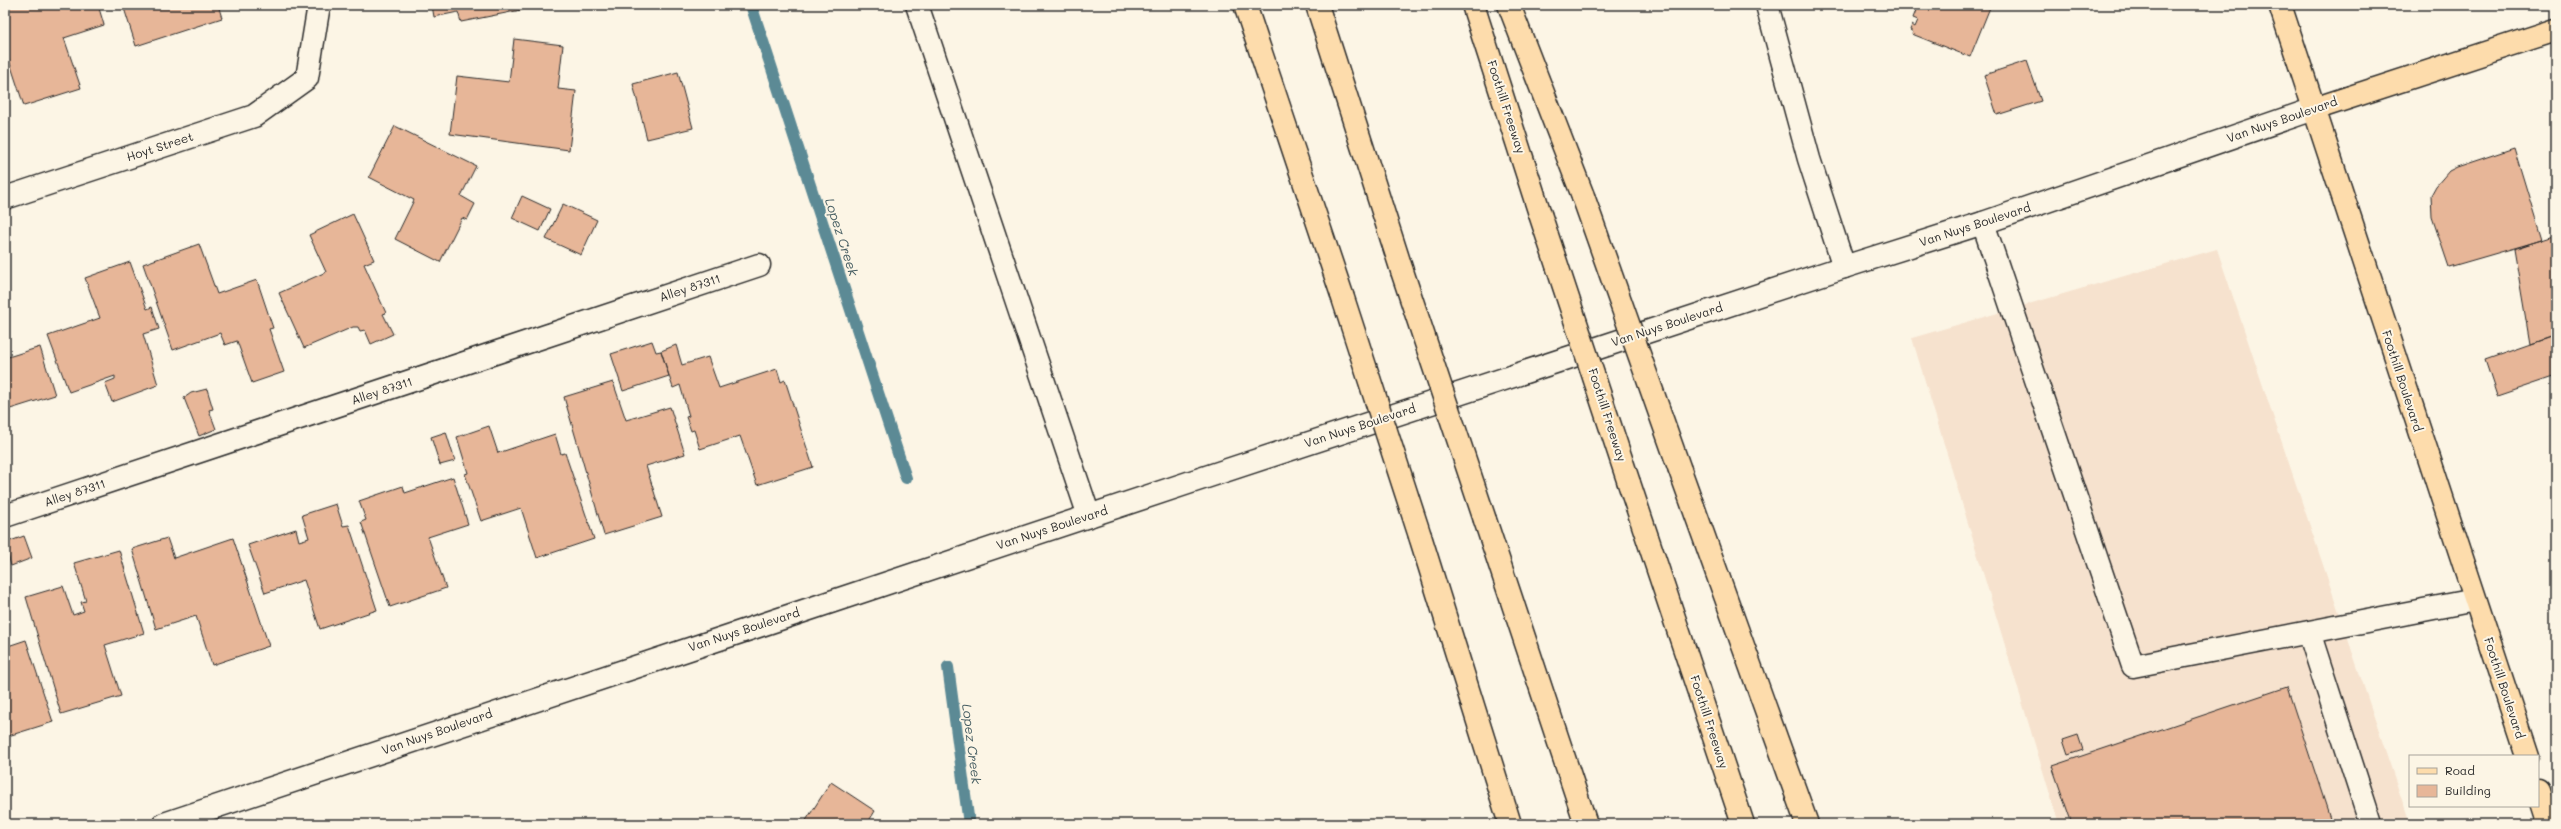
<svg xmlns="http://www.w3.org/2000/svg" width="2561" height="829" viewBox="0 0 2561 829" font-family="Mali,sans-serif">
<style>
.built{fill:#f6e2ce}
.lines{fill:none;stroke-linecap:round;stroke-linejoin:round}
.stream{stroke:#5c8a95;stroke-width:12}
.building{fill:#e7b698;stroke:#2b2b2b}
.service-casing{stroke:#2b2b2b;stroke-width:25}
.minor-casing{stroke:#2b2b2b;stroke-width:25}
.tertiary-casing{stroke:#2b2b2b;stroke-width:25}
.primary-casing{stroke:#2b2b2b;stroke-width:25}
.motorway-casing{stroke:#2b2b2b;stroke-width:25}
.service{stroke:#fcf5e5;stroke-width:22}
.minor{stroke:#fcf5e5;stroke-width:22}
.tertiary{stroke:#fcf5e5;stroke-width:22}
.primary{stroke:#fddcac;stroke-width:22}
.motorway{stroke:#fddcac;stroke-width:22}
.motorway-bridge-casing{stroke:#2b2b2b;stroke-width:25;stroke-linecap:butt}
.motorway-bridge{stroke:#fddcac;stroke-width:22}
.labels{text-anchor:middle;stroke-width:4;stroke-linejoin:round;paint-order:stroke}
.street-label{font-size:12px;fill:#2b2b2b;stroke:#fcf5e5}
.water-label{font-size:13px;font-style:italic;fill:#435b60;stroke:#fcf5e5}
</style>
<rect width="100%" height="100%" fill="#fcf5e5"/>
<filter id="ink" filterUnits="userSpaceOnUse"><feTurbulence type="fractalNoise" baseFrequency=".025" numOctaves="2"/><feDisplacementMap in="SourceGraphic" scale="8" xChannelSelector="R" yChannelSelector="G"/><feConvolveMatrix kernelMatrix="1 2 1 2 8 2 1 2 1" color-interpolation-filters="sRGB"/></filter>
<g filter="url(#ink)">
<!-- built -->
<path class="built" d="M2217,249l193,575h-351l-147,-486z"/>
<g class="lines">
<!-- stream -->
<path class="stream" d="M751,5l155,473
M948,667l21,157"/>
</g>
<!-- building -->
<path class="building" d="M5,5h93l6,20 -40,13 17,50 -57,18 -19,-58z
M123,5h95l4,13 -86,28z
M432,5h93l1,4 -65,13 -3,-10 -24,5z
M1918,5h73l-21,52 -58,-23 1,-2 -3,-2 2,-5 3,2 3,-7 -5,-2z
M514,39l49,6 -5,44 18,2 -7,59 -119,-16 7,-58 52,6z
M2027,61l14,40 -44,14 -13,-40z
M678,72l15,56 -46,11 -14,-55z
M395,126l81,40 -15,30 14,8 -8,16 -5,-2 -22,44 -45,-23 19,-39 -45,-23z
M2514,148l28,92 -93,27 -17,-50 -1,-22 5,-9 13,-15 8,-4z
M522,196l28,13 -10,22 -28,-13z
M563,204l34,16 -16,35 -35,-16z
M353,214l21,46 -10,4 22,49 -3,1 10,20 -22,10 -6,-14 -5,1 -2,-4h-5l-49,21 -25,-55 47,-21 -17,-37z
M2556,235v100l-26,9 -16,-95z
M199,244l18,50 40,-14 16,48 -4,1 15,43 -32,11 -15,-42 -12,4 -5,-12 -47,17 -30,-86z
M130,262l17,47 5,-2 7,22 -16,5 15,51 -46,17 -7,-19 10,-4v-3l-46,16 -21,-56 52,-18 -15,-40z
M2556,335v41l-59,20 -12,-36z
M652,341l4,11 5,-1 8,25 -46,15 -12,-37z
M676,345l6,20 26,-8 11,31 58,-19 4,13 4,-2 28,87 -56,18 -17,-49 -40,13 -6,-19 -3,1 -5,-14 3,-1 -9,-31 -7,3 -12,-37z
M40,347l15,48 -48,15 -2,-6v-46z
M613,382l13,38 44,-13 15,47 -39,12 16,51 -58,18 -40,-138z
M207,389l6,20 -4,1 7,19 -17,7 -15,-38 7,-5z
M489,426l9,27 57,-19 6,20 4,-1 29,86 -57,19 -16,-50 -40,13 -16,-47 3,-1 -11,-36z
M446,432l9,29 -15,4 -9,-28z
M453,477l15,47 -40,13 18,51 -56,19 -29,-85 5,-2 -7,-19 44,-15 2,7z
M336,504l7,22 6,-1 28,85 -57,19 -16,-49 -39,13 -17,-48 48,-16 3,12 10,-3 -7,-23z
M24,536l8,22 -21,8 -6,-23z
M167,538l7,20 59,-20 36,108 -57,19 -16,-49 -40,13 -24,-80z
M119,550l25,83 -39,12 16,51 -60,18 -35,-117 37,-11 10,29 11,-4 -3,-9 5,-1 -12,-38z
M26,640l27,82 -48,15v-90z
M2287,687l45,137h-260l-20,-58z
M2078,735l5,15 -15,5 -5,-15z
M831,782l44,29 -8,13h-68l2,-4 4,2z"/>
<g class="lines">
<defs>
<path id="service" d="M917,5l172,511
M1767,5l42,154 35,108
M1983,223l150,443 342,-66
M5,516l754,-251
M2309,632l62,192"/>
<path id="minor" d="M5,198l249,-82 53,-38 12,-73"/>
<path id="tertiary" d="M164,824l1024,-341 656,-216 139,-44 331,-114"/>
<path id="primary" d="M2280,5l247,751
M2314,109l242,-79
M2538,790l11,34"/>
<path id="motorway" d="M1245,5l97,290
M1317,5l85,266
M1473,5l67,209
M1509,5l74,191
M1680,470l127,354
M1629,483l114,341
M1485,520l101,304
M1420,536l90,288"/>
</defs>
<!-- service casing -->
<use href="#service" class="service-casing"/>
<!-- minor casing -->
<use href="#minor" class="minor-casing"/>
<!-- tertiary casing -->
<use href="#tertiary" class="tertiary-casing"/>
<!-- primary casing -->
<use href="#primary" class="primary-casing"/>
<!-- motorway casing -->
<use href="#motorway" class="motorway-casing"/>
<!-- service -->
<use href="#service" class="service"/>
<!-- minor -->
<use href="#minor" class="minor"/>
<!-- tertiary -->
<use href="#tertiary" class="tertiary"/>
<!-- primary -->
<use href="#primary" class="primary"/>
<!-- motorway -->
<use href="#motorway" class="motorway"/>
<defs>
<path id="motorway-bridge" d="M1583,196l97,274
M1540,214l89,269
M1402,271l83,249
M1342,295l78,241"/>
</defs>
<!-- motorway-bridge casing -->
<use href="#motorway-bridge" class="motorway-bridge-casing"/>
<!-- motorway-bridge -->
<use href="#motorway-bridge" class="motorway-bridge"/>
</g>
</g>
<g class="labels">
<!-- street labels -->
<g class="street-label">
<text transform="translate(1506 107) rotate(72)" y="4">Foothill Freeway</text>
<text transform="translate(2282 120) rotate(-19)" y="4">Van Nuys Boulevard</text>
<text transform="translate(160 147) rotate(-18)" y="4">Hoyt Street</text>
<text transform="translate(1975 225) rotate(-18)" y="4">Van Nuys Boulevard</text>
<text transform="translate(690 288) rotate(-18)" y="4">Alley 87311</text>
<text transform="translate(1667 325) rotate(-18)" y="4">Van Nuys Boulevard</text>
<text transform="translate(2402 381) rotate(72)" y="4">Foothill Boulevard</text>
<text transform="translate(382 391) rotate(-18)" y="4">Alley 87311</text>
<text transform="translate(1607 415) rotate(72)" y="4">Foothill Freeway</text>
<text transform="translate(1360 426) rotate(-18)" y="4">Van Nuys Boulevard</text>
<text transform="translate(75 493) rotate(-18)" y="4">Alley 87311</text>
<text transform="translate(1052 528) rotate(-18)" y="4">Van Nuys Boulevard</text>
<text transform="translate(744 630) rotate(-18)" y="4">Van Nuys Boulevard</text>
<text transform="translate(2504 688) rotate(72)" y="4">Foothill Boulevard</text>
<text transform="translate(1709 722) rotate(72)" y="4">Foothill Freeway</text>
<text transform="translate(437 732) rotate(-19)" y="4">Van Nuys Boulevard</text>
</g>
<!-- water labels -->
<g class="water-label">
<text transform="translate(842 237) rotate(72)" y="5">Lopez Creek</text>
<text transform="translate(972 744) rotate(83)" y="5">Lopez Creek</text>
</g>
</g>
<!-- margin -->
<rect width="2561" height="829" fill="none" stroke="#fcf5e5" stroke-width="20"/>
<rect x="10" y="10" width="2541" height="809" fill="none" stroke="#2b2b2b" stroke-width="1.5" filter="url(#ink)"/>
<!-- legend -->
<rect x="2409" y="755" width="130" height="52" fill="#fcf5e5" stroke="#a8a49b"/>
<rect x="2417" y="768" width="20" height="6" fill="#fddcac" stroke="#a8a49b"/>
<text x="2445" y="775" font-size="12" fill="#2b2b2b">Road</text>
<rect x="2417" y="785" width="20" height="12" fill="#e7b698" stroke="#a8a49b"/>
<text x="2445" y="795" font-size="12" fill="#2b2b2b">Building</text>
</svg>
